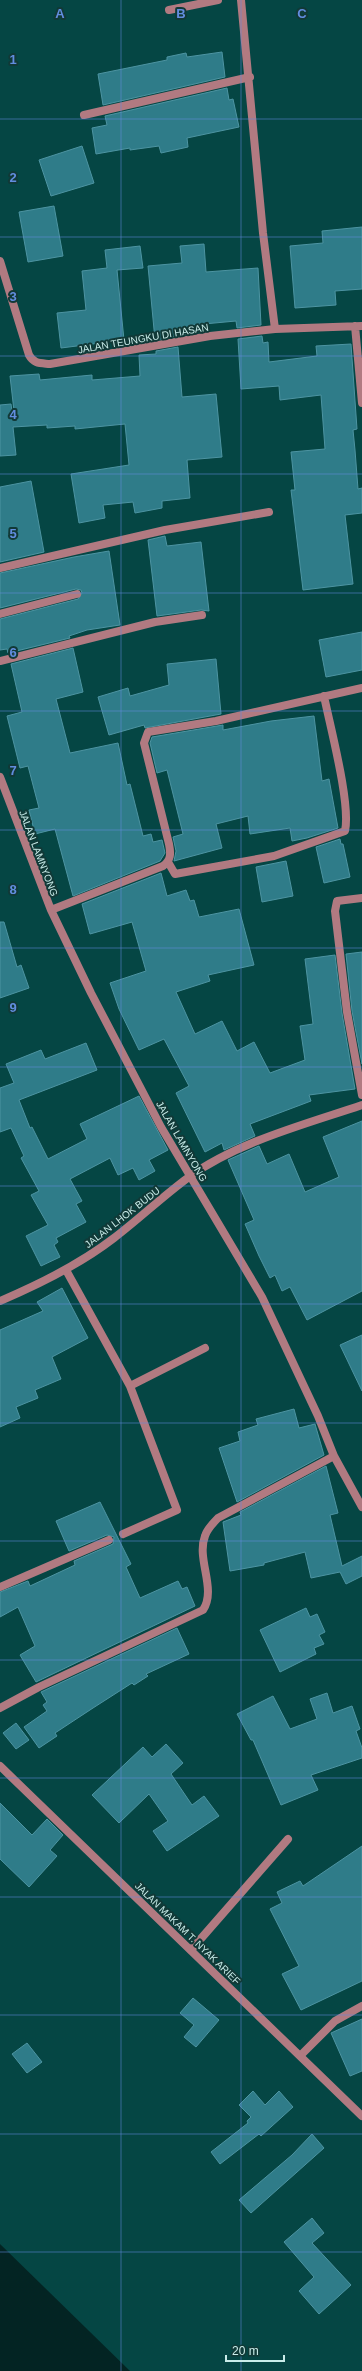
<svg xmlns="http://www.w3.org/2000/svg" width="362" height="2371" viewBox="0 0 362 2371" font-family="Arial,sans-serif">
<style>
.water{fill:#032423}
.building{fill:#2f7c89;stroke:#4d94a2}
.lines{fill:none;stroke-linecap:round;stroke-linejoin:round}
.minor{stroke:#b17a81;stroke-width:8}
.tertiary{stroke:#b17a81;stroke-width:8}
.grid{fill:none;stroke:#628ddf;stroke-width:1;stroke-opacity:0.55}
.labels{text-anchor:middle;stroke-width:4;stroke-linejoin:round;paint-order:stroke}
.street-label{font-size:10px;fill:#c9ece9;stroke:#113937}
.grid-label{font-size:13px;text-anchor:middle;font-weight:bold;fill:#628ddf;stroke:#113937;stroke-width:4;stroke-linejoin:round;paint-order:stroke}
</style>
<rect width="100%" height="100%" fill="#054644"/>
<!-- water -->
<path class="water" d="M0,2244l130,127h-130z"/>
<!-- building -->
<path class="building" d="M222,52l3,25 -122,28 -5,-31 69,-14v-3l19,-4 1,4z
M227,88l2,12 4,-1 6,28 -52,11 1,9 -27,6 -2,-7 -29,4v-2l-34,6 -4,-26 15,-3 -2,-9z
M82,146l12,37 -43,13 -12,-36z
M54,206l9,50 -35,6 -9,-50z
M362,227v62l-27,2 1,14 -41,3 -5,-62 33,-3 -1,-12z
M204,244l2,28 52,-4 3,57 -24,3 -1,-7 -43,4v8l-38,7 -7,-74 34,-3 -2,-17z
M140,246l3,22 -26,2 7,70 -63,8 -4,-35 29,-3 -4,-39 25,-3 -2,-18z
M262,336l1,7 5,-1 1,20 48,-6 -1,-10 35,-2 6,85 -4,1 2,20 3,39 4,-1v25l-17,2 8,69 -50,6 -12,-100h4l-4,-38 34,-3 -4,-54 -41,5 -1,-14 -38,3 -3,-50z
M178,347l4,50 34,-3 6,63 -35,3 3,38 -28,3v7l-27,5 -2,-11 -30,3 2,13 -26,5 -8,-49 58,-9 -4,-41 -50,5v-3l-28,2v-3l-34,2 3,28 -16,1v-51l11,-1 1,7h2l-4,-35 29,-2 1,6 52,-5v5l48,-4 -1,-21 17,-1v-3z
M31,481l13,71 -44,10v-75z
M165,536l2,10 34,-4 8,69 -8,-1 -44,6 -9,-76z
M109,551l11,74 -33,5 -18,6 1,2 -62,15 -1,-4 -7,1v-31l78,-20 4,-6 -1,-3 -5,-1 -76,19v-35l74,-16z
M362,632v38l-36,7 -7,-37z
M73,648l10,44 -27,7 14,54 48,-10 9,42 3,-1 13,52 8,-2 2,8 9,-2 3,13 -5,8 -87,35 -18,-67 -20,5 -6,-24 10,-2 -11,-42 -8,2 -13,-52 15,-4 -11,-48z
M216,659l5,55 -76,14 -1,-3 -35,10 -11,-38 30,-9 2,8 39,-11 -2,-21z
M314,716l8,65 7,-2 9,49 -31,10 -15,3 -2,-13 -40,6 -2,-18 -32,8 6,24 -48,13 2,-10 -3,-14 10,-3 -16,-64 -10,3 -7,-30 2,-6 71,-12v5l48,-9z
M340,839l1,5h2l7,33 -26,6 -8,-36z
M286,861l7,35 -31,6 -6,-35z
M161,873l6,23 19,-6 4,11 4,-1 5,17 40,-8 15,56 -46,10 2,6 -34,11 19,42 27,-13 15,30 17,-9 16,31 35,-13 -5,-34 13,-2 -8,-65 30,-4 7,58 13,76 -46,6 2,6 -61,23 5,12 -31,14 -2,-7 -17,9 -29,-59 13,-7 -25,-47 -25,11 -20,-41 -9,-26 36,-12 -14,-49 -42,12 -8,-30z
M0,922h4l13,45 4,-2 8,23 -29,10z
M362,952v112l-10,-53 -6,-57z
M86,1043l11,27 -78,30 11,28 2,-1 16,32 39,-20 -7,-15 59,-28 29,54 -19,10 6,11 -16,9 -6,-12 -15,7 -8,-17 -40,21 12,22 -6,3 10,18 -30,16 2,4 -4,3 6,12 -19,9 -15,-30 22,-11 -17,-30 8,-4 -18,-33 3,-2 -13,-28 -11,4v-44l14,-5 -8,-19 35,-14 4,9z
M362,1121v170l-55,29 -17,-33 -8,4 -7,-16 -5,3 -11,-22 -14,-32 9,-4 -26,-60 31,-14 8,18 22,-10 16,38 34,-15 -16,-40z
M62,1288l26,50 -36,19 9,22 -26,11 3,8 -22,9 4,11 -20,9v-97l43,-19 -6,-9z
M362,1335v56l-22,-46z
M294,1409l5,19 16,-4 9,31 -87,47 -18,-54 21,-7 -2,-9 20,-7 -2,-6z
M326,1466l12,47 -8,2 12,51 20,-10v20l-16,8 -6,-12 -29,6 -6,-26 -41,11v2l-34,6 -7,-49 18,-7 -1,-3z
M100,1502l31,62 -5,3 14,31 38,-17 4,8 5,-2 8,19 -159,76 -16,-27 15,-9 -17,-39 -18,10v-25l28,-11 2,5 45,-21 -1,-4 39,-17 1,-7 -7,-2 -38,16 -13,-30z
M306,1608l4,9 7,-3 8,18 -6,3 5,9 -10,4 2,6 -36,18 -20,-42z
M177,1628l12,26 -43,20 2,2 -14,9 -2,-2 -39,25 -38,25 2,3 -18,12 -15,-21 23,-16 -4,-6 4,-3 -6,-10z
M327,1693l6,20 19,-7 8,23 -4,2 6,17v10l-51,17 7,15 -37,15 -28,-65h-2l-14,-26 36,-18 17,33 27,-10 -7,-20z
M16,1723l13,17 -13,9 -13,-16z
M166,1744l17,19 -12,11 21,31 12,-9 15,20 -52,35 -14,-20 15,-10 -19,-27 -30,29 -27,-28 51,-48 9,10z
M0,1803l32,32 15,-16 16,16 -13,15 7,6 -28,31 -29,-28z
M362,1846v135l-61,29 -19,-36 17,-8 -29,-57 12,-6 -5,-11 23,-11 3,5z
M193,1998l26,22 -23,27 -12,-10 10,-12 -14,-12z
M362,2019v52l-12,5 -19,-43z
M27,2043l15,19 -15,11 -15,-19z
M253,2091l12,14 14,-14 14,16 -32,29 -2,-2 -39,30 -9,-12 37,-29 -1,-2 4,-4 -12,-12z
M312,2134l12,14 -73,65 -12,-13 53,-45z
M312,2218l12,15 -12,10 39,42 -32,29 -20,-23 15,-14 -30,-35z"/>
<g class="lines">
<!-- minor -->
<path class="minor" d="M241,0l22,233 12,96
M169,10l49,-10
M84,115l166,-38
M0,261l29,94c5,9 11,8 21,9l160,-28 65,-7 87,-3
M355,326l7,77
M0,568l165,-38 104,-18
M0,614l77,-20
M0,661l155,-39 47,-7
M0,777l51,133 40,83 70,134 101,170 56,119 16,40 28,51
M168,862l7,12 99,-18 71,-25c6,-27 -15,-105 -21,-135
M362,898l-25,3 -2,10 12,101 15,83
M51,910l112,-44c8,-6 8,-12 6,-22l-25,-101 4,-11 68,-11 146,-33
M66,1270l64,116 47,124 -54,24
M0,1301c40,-17 79,-36 114,-63 25,-19 49,-42 75,-61 48,-35 117,-53 173,-72
M130,1386l75,-38
M0,1587l109,-47
M0,1708l39,-21 164,-77c14,-21 -7,-51 2,-74 2,-7 8,-13 13,-18l116,-62
M191,1950l97,-111
M301,2055l34,-34 27,-15"/>
<!-- tertiary -->
<path class="tertiary" d="M0,1766l362,350"/>
</g>
<!-- grid -->
<path class="grid" d="M121,0v2371M241,0v2371M0,119h362M0,237h362M0,356h362M0,474h362M0,593h362M0,711h362M0,830h362M0,948h362M0,1067h362M0,1186h362M0,1304h362M0,1423h362M0,1541h362M0,1660h362M0,1778h362M0,1897h362M0,2015h362M0,2134h362M0,2252h362"/>
<g class="labels">
<!-- street labels -->
<g class="street-label">
<text transform="translate(143 338) rotate(-10)" y="4">JALAN TEUNGKU DI HASAN</text>
<text transform="translate(39 853) rotate(69)" y="4">JALAN LAMNYONG</text>
<text transform="translate(182 1141) rotate(60)" y="4">JALAN LAMNYONG</text>
<text transform="translate(122 1217) rotate(-38)" y="4">JALAN LHOK BUDU</text>
<text transform="translate(188 1933) rotate(44)" y="4">JALAN MAKAM T. NYAK ARIEF</text>
</g>
</g>
<g class="grid-label">
<text x="60" y="18">A</text>
<text x="181" y="18">B</text>
<text x="302" y="18">C</text>
<text x="13" y="64">1</text>
<text x="13" y="182">2</text>
<text x="13" y="301">3</text>
<text x="13" y="419">4</text>
<text x="13" y="538">5</text>
<text x="13" y="657">6</text>
<text x="13" y="775">7</text>
<text x="13" y="894">8</text>
<text x="13" y="1012">9</text>
</g>
<!-- scale -->
<path d="M226 2355v6h58v-6" fill="none" stroke="#c9ece9" stroke-width="2"/>
<text x="232" y="2355" font-size="12" fill="#c9ece9" stroke="#113937" stroke-width="3" paint-order="stroke">20 m</text>
</svg>
